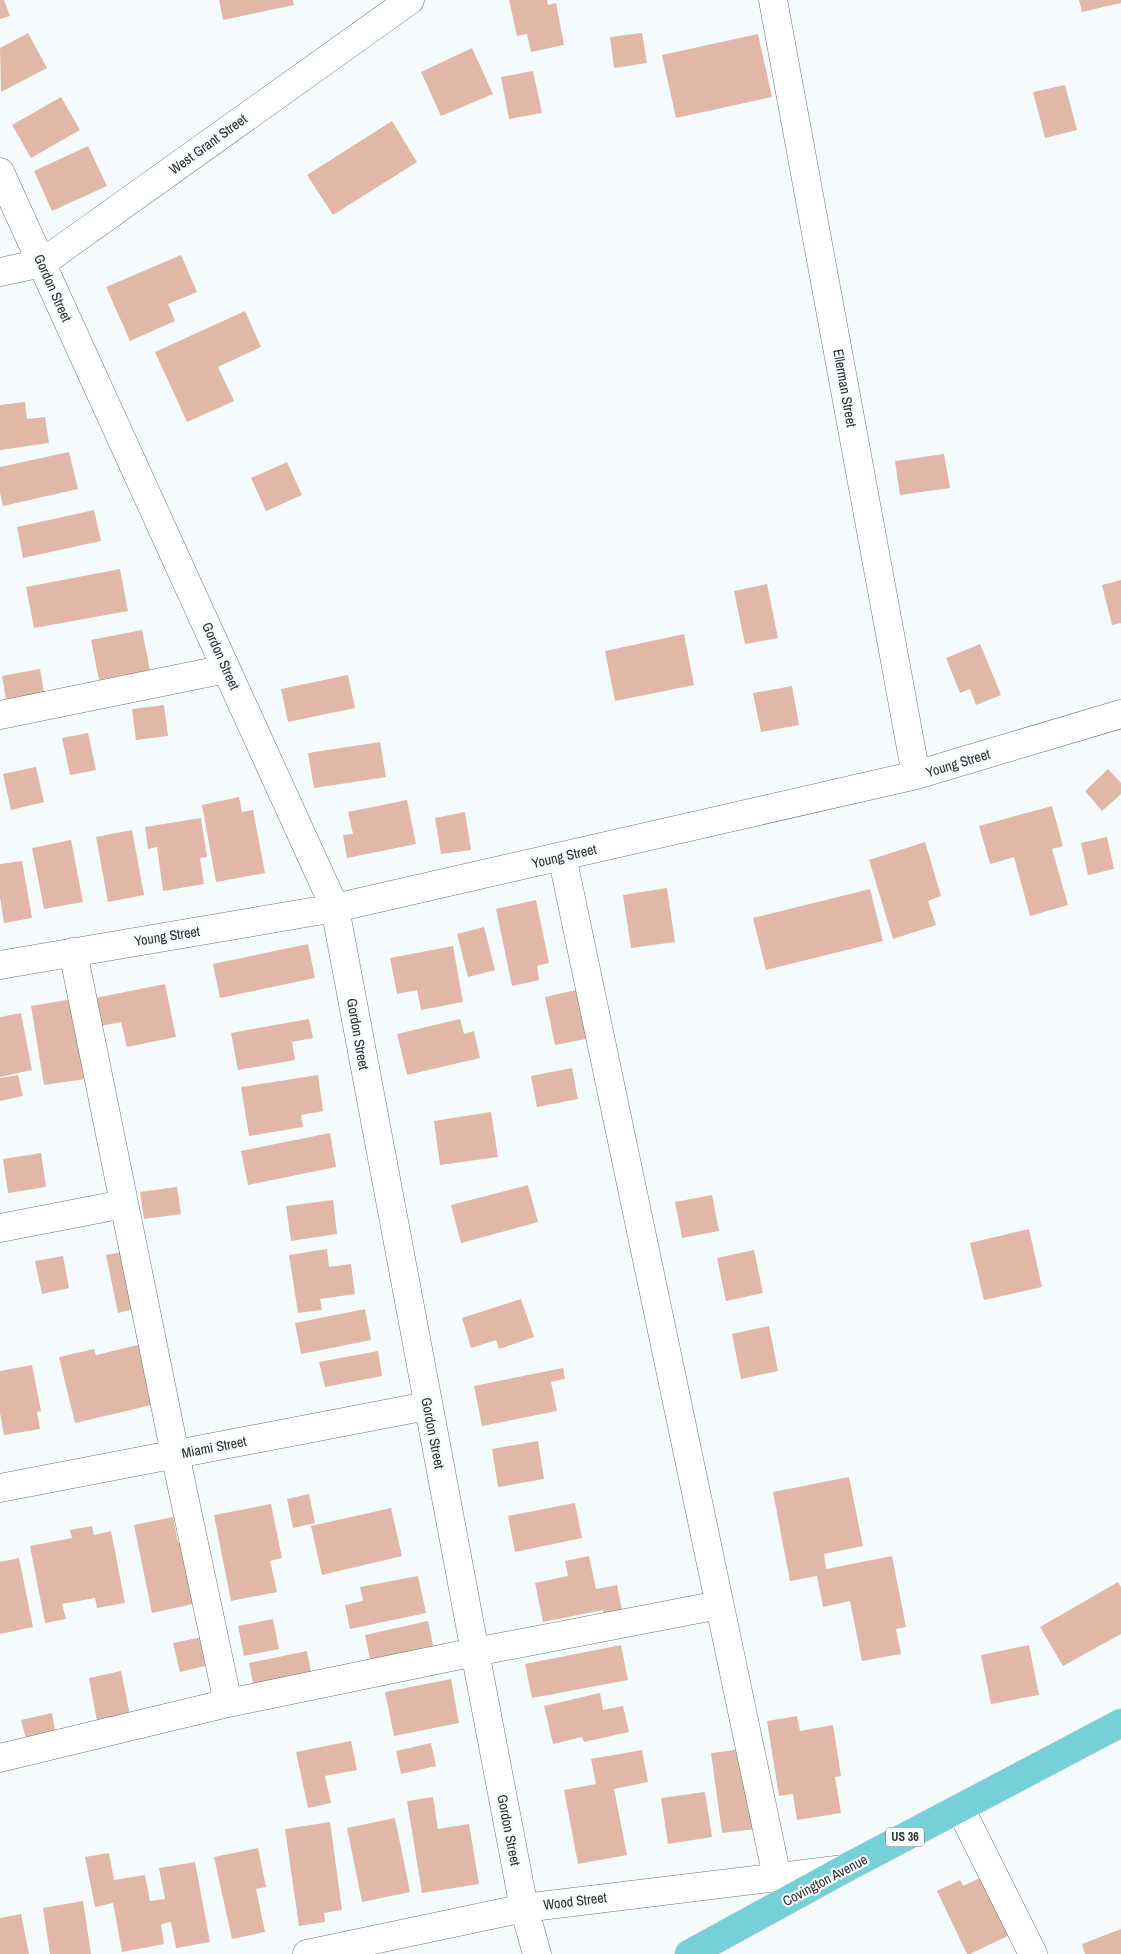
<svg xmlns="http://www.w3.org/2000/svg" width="1121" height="1954" viewBox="0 0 1121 1954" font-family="'Archivo Narrow',sans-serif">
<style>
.building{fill:#e1b8a8}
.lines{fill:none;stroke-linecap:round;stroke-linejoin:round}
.minor-casing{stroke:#6c7171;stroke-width:29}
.major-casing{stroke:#d5d5d5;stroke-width:29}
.minor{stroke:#fff;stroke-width:28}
.major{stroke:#75d0d7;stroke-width:28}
.labels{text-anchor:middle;stroke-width:4.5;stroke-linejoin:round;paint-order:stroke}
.shield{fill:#f5fbfc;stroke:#686c6c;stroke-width:1}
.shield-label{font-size:12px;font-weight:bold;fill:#2c2e2e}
.street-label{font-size:14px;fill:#2c2e2e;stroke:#f5fbfc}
</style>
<rect width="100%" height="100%" fill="#f5fbfc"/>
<!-- building -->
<path class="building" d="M0,0h4l6,16 -10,3z
M219,0h74l1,5 -71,15z
M509,0h38l1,5 8,-2 8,42 -33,7 -4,-18 -10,2z
M1079,0h42v3l-39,9z
M28,33l19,35 -46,24 -1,-44z
M642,33l5,30 -33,5 -4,-31z
M758,34l14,63 -96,21 -14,-63z
M472,48l21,46 -52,22 -20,-44z
M533,71l9,42 -33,6 -8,-42z
M1065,85l12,45 -32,8 -12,-46z
M61,97l19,33 -49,28 -19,-33z
M392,121l25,41 -84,53 -26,-40z
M88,146l19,40 -55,25 -18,-40z
M181,255l16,37 -29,12 7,17 -45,20 -24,-54z
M245,311l16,36 -43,20 16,34 -47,21 -32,-70z
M25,402l2,17 18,-2 4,26 -49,7v-45z
M69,452l9,37 -75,17 -3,-13v-26z
M944,454l6,34 -50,7 -5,-34z
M287,462l15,33 -36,16 -15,-33z
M94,510l7,31 -78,17 -6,-31z
M120,569l8,42 -94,17 -8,-41z
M1121,580v43l-9,2 -10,-40z
M767,584l11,54 -33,6 -11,-53z
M142,630l8,40 -51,10 -8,-40z
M684,634l10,51 -79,16 -10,-50z
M980,644l21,51 -25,10 -6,-16 -10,4 -14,-35z
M40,669l5,29 -38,7 -5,-29z
M348,675l7,33 -67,14 -7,-33z
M792,686l7,39 -38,7 -8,-39z
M164,705l4,31 -32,4 -4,-31z
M88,733l8,37 -26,5 -8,-37z
M380,742l6,35 -72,11 -6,-35z
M36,767l8,35 -33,8 -8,-36z
M1108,769l13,14v11l-19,17 -17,-20z
M239,797l3,15 11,-2 12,63 -49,9 -14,-77z
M407,800l9,44 -69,14 -4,-23 10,-1 -5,-22z
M1052,806l11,40 -11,3 16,56 -38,11 -16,-59 -24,7 -11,-38z
M465,812l6,38 -30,4 -6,-36z
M201,818l6,39 -7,1 4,26 -41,7 -6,-44 -9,2 -3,-22z
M132,830l12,65 -36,7 -12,-65z
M1107,837l7,32 -26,6 -7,-32z
M71,840l12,62 -39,7 -12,-61z
M925,842l16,54 -13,5 8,24 -43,14 -24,-79z
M22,861l10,57 -28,5 -4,-26v-33z
M667,888l8,54 -44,6 -8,-53z
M870,889l13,52 -117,29 -13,-52z
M536,900l13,63 -12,3 2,14 -27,6 -16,-77z
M484,927l11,43 -27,7 -11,-43z
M308,944l7,34 -95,20 -7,-34z
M453,946l10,56 -42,8 -4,-20 -20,4 -7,-36z
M165,984l11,53 -49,10 -6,-25 -25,5 -6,-28z
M585,988l11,49 -41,8 -10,-48z
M73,999l12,80 -41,6 -13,-79z
M21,1013l11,57 -32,7v-60z
M309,1019l4,19 -21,4 3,18 -57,10 -7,-37z
M460,1019l4,15 10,-3 6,27 -73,17 -10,-41z
M572,1068l6,31 -41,8 -6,-31z
M18,1075l5,21 -23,5v-23z
M318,1075l5,36 -22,4 2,12 -54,9 -8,-49z
M491,1112l7,45 -58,8 -6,-44z
M330,1133l6,34 -88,18 -7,-34z
M41,1153l5,34 -38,6 -5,-34z
M528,1185l10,37 -77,21 -10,-38z
M177,1187l4,27 -37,5 -4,-27z
M712,1195l7,36 -37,7 -7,-36z
M333,1200l4,34 -46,7 -5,-35z
M1029,1229l13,58 -58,13 -14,-57z
M327,1249l2,18 22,-3 4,30 -35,5 2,11 -24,3 -9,-58z
M754,1250l9,43 -37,8 -9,-43z
M126,1251l12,57 -20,5 -12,-58z
M63,1256l6,32 -27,6 -7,-33z
M521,1299l13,38 -35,12 -3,-9 -25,8 -9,-30z
M365,1309l6,31 -70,14 -6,-31z
M769,1326l9,45 -37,8 -9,-45z
M142,1344l14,60 -81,19 -16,-66 35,-8 2,6z
M378,1351l4,25 -57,11 -6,-25z
M32,1365l9,46 -4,1 3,17 -36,6 -4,-22v-42z
M563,1368l2,11 -14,3 6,29 -75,15 -8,-40z
M538,1441l6,38 -46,8 -6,-38z
M849,1477l14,69 -39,8 2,15 66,-13 14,71 -10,2 5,25 -39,7 -12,-60 -27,6 -6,-31 -27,5 -17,-89z
M309,1494l6,29 -22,5 -6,-29z
M575,1503l7,35 -67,14 -7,-36z
M271,1504l11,54 -12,3 7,31 -46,9 -17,-86z
M391,1508l11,48 -80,19 -11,-49z
M173,1517l5,25 11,-3 13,63 -50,11 -18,-88z
M92,1526l2,9 17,-4 14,72 -28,5 -2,-10 -33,6 4,15 -21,4 -15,-77 42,-8 -2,-8z
M589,1556l7,33 21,-4 6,30 -18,4 -2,-9 -60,12 -8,-39 33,-7 -3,-15z
M19,1558l14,69 -33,7v-72z
M418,1576l8,37 -76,16 -5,-24 18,-4 -3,-14z
M1118,1582l3,5v47l-58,32 -23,-39z
M273,1619l6,30 -35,7 -6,-30z
M428,1621l8,38 -63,14 -8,-38z
M207,1636l6,28 -33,8 -7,-29z
M621,1645l7,35 -96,18 -7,-34z
M1029,1645l10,50 -48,9 -10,-49z
M307,1651l6,31 -58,12 -6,-31z
M121,1671l9,44 -33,6 -8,-43z
M451,1679l8,44 -65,13 -9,-44z
M600,1693l3,17 20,-4 6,26 -45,10 -2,-5 -29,7 -9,-38z
M52,1713l4,23 -29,7 -6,-23z
M797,1716l3,15 33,-6 8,51 -6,1 6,36 -44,7 -4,-26 -14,2 -12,-75z
M351,1741l6,29 -32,6 6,27 -23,5 -12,-56z
M431,1743l5,23 -35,8 -5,-23z
M742,1749l24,79 -44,5 -11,-80z
M642,1750l6,32 -34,7 13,66 -49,9 -14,-74 32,-6 -5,-25z
M705,1792l7,45 -44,7 -7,-46z
M433,1797l5,32 31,-5 10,60 -57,9 -15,-92z
M395,1818l15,74 -48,10 -15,-74z
M330,1822l12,88 -18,3 1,9 -26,4 -14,-97z
M258,1848l8,39 -10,2 9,43 -33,7 -18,-82z
M109,1853l5,27 31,-5 5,26 15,-2 -6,-31 36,-6 15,80 -34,6 -5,-26 -10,2 3,20 -42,8 -9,-49 -18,4 -10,-50z
M984,1876l28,58 -42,20h-3l-30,-63 23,-11 3,6z
M83,1901l8,53h-41l-7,-46z
M21,1914l8,40h-29v-36z
M1121,1929v25h-36l-3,-10z"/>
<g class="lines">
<defs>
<path id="minor" d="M773,0l143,775
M0,172l335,736 140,744 49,256 13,46
M0,272l42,-9 368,-263
M0,715l226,-46
M562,856l215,1021
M73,952l102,502 53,249
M0,965l335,-57 581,-133 205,-61
M0,1228l124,-24
M0,1488l427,-82
M0,1758l228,-55 247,-51 244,-47
M960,1808l73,146
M307,1954l217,-46 320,-39"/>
<path id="major" d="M689,1954l157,-86 275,-145"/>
</defs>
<!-- minor casing -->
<use href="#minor" class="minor-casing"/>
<!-- major casing -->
<use href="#major" class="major-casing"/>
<!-- minor -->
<use href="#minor" class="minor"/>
<!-- major -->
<use href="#major" class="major"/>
</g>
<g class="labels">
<!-- shield labels -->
<rect class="shield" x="886" y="1827.5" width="38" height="19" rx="4"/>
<g class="shield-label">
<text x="905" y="1841">US 36</text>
</g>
<!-- street labels -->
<g class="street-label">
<text transform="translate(208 144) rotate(-36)" y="5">West Grant Street</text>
<text transform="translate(53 288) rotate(66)" y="5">Gordon Street</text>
<text transform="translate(845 388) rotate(80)" y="5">Ellerman Street</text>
<text transform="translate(221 656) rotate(66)" y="5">Gordon Street</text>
<text transform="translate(958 763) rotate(-17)" y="5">Young Street</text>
<text transform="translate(564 856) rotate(-13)" y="5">Young Street</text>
<text transform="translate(167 936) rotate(-9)" y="5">Young Street</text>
<text transform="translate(358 1034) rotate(80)" y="5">Gordon Street</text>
<text transform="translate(433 1433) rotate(79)" y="5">Gordon Street</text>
<text transform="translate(214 1447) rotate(-11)" y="5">Miami Street</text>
<text transform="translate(509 1830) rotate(79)" y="5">Gordon Street</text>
<text transform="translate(825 1880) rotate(-28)" y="5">Covington Avenue</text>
<text transform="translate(575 1901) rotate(-7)" y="5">Wood Street</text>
</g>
</g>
</svg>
